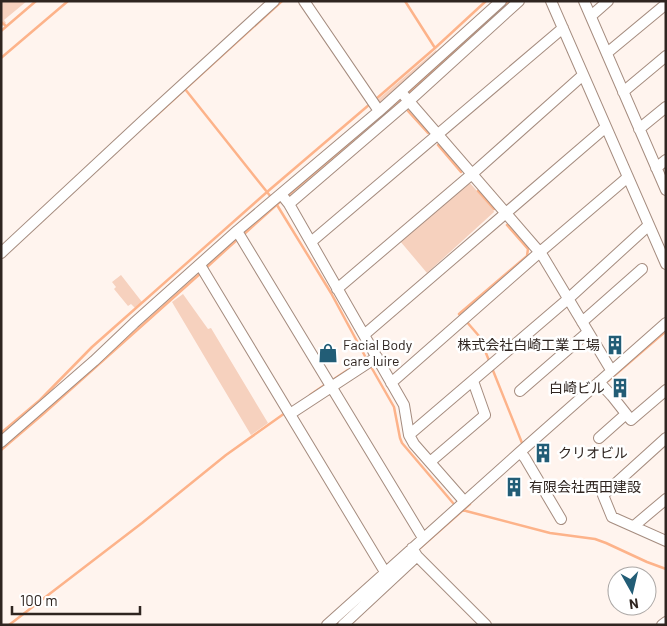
<svg xmlns="http://www.w3.org/2000/svg" width="667" height="626" viewBox="0 0 667 626" font-family="Barlow,'Noto Sans JP',sans-serif">
<style>
.green{fill:#f6d1be}
.lines{fill:none;stroke-linecap:round;stroke-linejoin:round}
.stream{stroke:#fdb38a;stroke-width:2.5}
.street-casing{stroke:#a58c7f;stroke-width:12}
.street{stroke:#fff;stroke-width:10}
.labels{text-anchor:middle;stroke-width:5;stroke-linejoin:round;paint-order:stroke}
.poi-label{font-size:14px;fill:#2f2520;stroke:#fff;text-anchor:start}
</style>
<rect width="100%" height="100%" fill="#fff4ee"/>
<!-- green -->
<path class="green" d="M1,1h26l-23,19 2,3 -5,4z
M436,50l2,3 -59,53 -4,-4z
M469,182l24,27 1,3 -67,61 -27,-32z
M121,275l21,27 -7,6 -4,-4 -3,2 -14,-17 2,-2 -4,-5z
M183,294l25,35 3,-1 57,95 -17,12 -79,-133z"/>
<g class="lines">
<!-- stream -->
<path class="stream" d="M405,1l30,47
M1,22l5,4
M1,31l35,-30
M1,58l67,-57
M185,89l86,108
M406,95l103,-94
M376,99l59,-51 51,-47
M408,111l20,22
M149,122l133,-121
M438,145l23,27
M478,191l16,18
M286,197l116,-99
M277,205l54,88 35,65
M243,235l39,-35
M206,268l33,-30
M460,315l-1,-1 68,-58 1,-7 -21,-24
M466,321l13,15 11,27
M370,365l24,42 6,31 2,5 51,60
M492,368l30,75
M331,381l35,-23
M608,381l58,-50
M310,395l16,-11
M1,433l39,-33 52,-53 175,-155 103,-88
M1,450l41,-35 160,-143
M462,509l4,2 84,22 45,6 11,4 41,19 19,7
M420,548l50,-44
M9,625l133,-102 84,-68 59,-42
M335,625l25,-23"/>
<defs>
<path id="street" d="M304,1l75,110
M551,1l115,263
M584,1l82,189
M591,16l17,-15
M607,53l59,-49
M401,92l141,163 69,115
M623,92l43,-36
M639,129l27,-22
M656,168l10,-8
M281,194l8,10 115,201 5,30 5,9 50,57
M289,204l120,-103 110,-100
M237,231l186,307
M311,242l252,-214
M1,253l143,-133 130,-119
M200,265l185,307
M337,289l135,-115 111,-99
M582,322l60,-53
M364,335l242,-208
M599,382l13,14 19,24 35,-30
M391,383l149,-131 88,-75
M520,391l68,-59
M290,414l87,-57
M409,435l159,-136 81,-74
M599,438l27,-24
M666,438l-63,57 9,22 54,24
M1,442l93,-81 40,-38 103,-92 142,-120 122,-110
M520,452l5,6 36,61
M430,462l55,-47 -12,-34
M634,526l32,-27
M412,548l5,8 69,69
M327,625l193,-173 146,-129
M343,625l74,-69
M662,625l4,-3"/>
</defs>
<!-- street casing -->
<use href="#street" class="street-casing"/>
<!-- street -->
<use href="#street" class="street"/>
</g>
<!-- icons -->
<defs>
<symbol id="building-bare" viewBox="-9 -9 18 18"><path d="M-4-6H4V6H1V3H-1V6H-4ZM-2.5-4.3h1.7v1.8h-1.7ZM.8-4.3h1.7v1.8H.8ZM-2.5-1h1.7V.8h-1.7ZM.8-1h1.7V.8H.8Z" fill="#225d76" stroke="#fff" stroke-width="2.5" paint-order="stroke"/></symbol>
<symbol id="shop-bare" viewBox="-9 -9 18 18"><path d="M-5-2.5h2.3a2.7 3.5 0 0 1 5.4 0H5L5.5 6h-11ZM-1.5-2.5h3a1.5 2.3 0 0 0-3 0Z" fill="#225d76" stroke="#fff" stroke-width="2.5" paint-order="stroke"/></symbol>
</defs>
<g fill-rule="evenodd">
<use href="#building-bare" x="601" y="331" width="28" height="28"/>
<use href="#shop-bare" x="314" y="339" width="28" height="28"/>
<use href="#building-bare" x="606" y="374" width="28" height="28"/>
<use href="#building-bare" x="529" y="439" width="28" height="28"/>
<use href="#building-bare" x="500" y="473" width="28" height="28"/>
</g>
<g class="labels">
<!-- poi labels -->
<g class="poi-label">
<text x="343" y="350">Facial Body<tspan x="343" dy="16">care luire</tspan></text>
<text x="600" y="350" text-anchor="end">株式会社白崎工業 工場</text>
<text x="605" y="393" text-anchor="end">白崎ビル</text>
<text x="558" y="458">クリオビル</text>
<text x="529" y="492">有限会社西田建設</text>
</g>
</g>
<!-- border -->
<rect width="667" height="626" fill="none" stroke="#2f2520" stroke-width="5"/>
<!-- north arrow -->
<g transform="translate(632 591) rotate(172)"><circle r="24" fill="#ffffff" stroke="#aca8a6"/>
<path d="M0-4L9 19L0 12L-9 19Z" fill="#225d76"/>
<text y="-8" font-size="14" font-weight="bold" text-anchor="middle" fill="#2f2520">N</text>
</g>
<!-- scale -->
<path d="M12 606v8h128v-8" fill="none" stroke="#2f2520" stroke-width="2.5"/>
<text x="20" y="606" font-size="15" fill="#2f2520" stroke="#ffffff" stroke-width="4" paint-order="stroke">100 m</text>
</svg>
